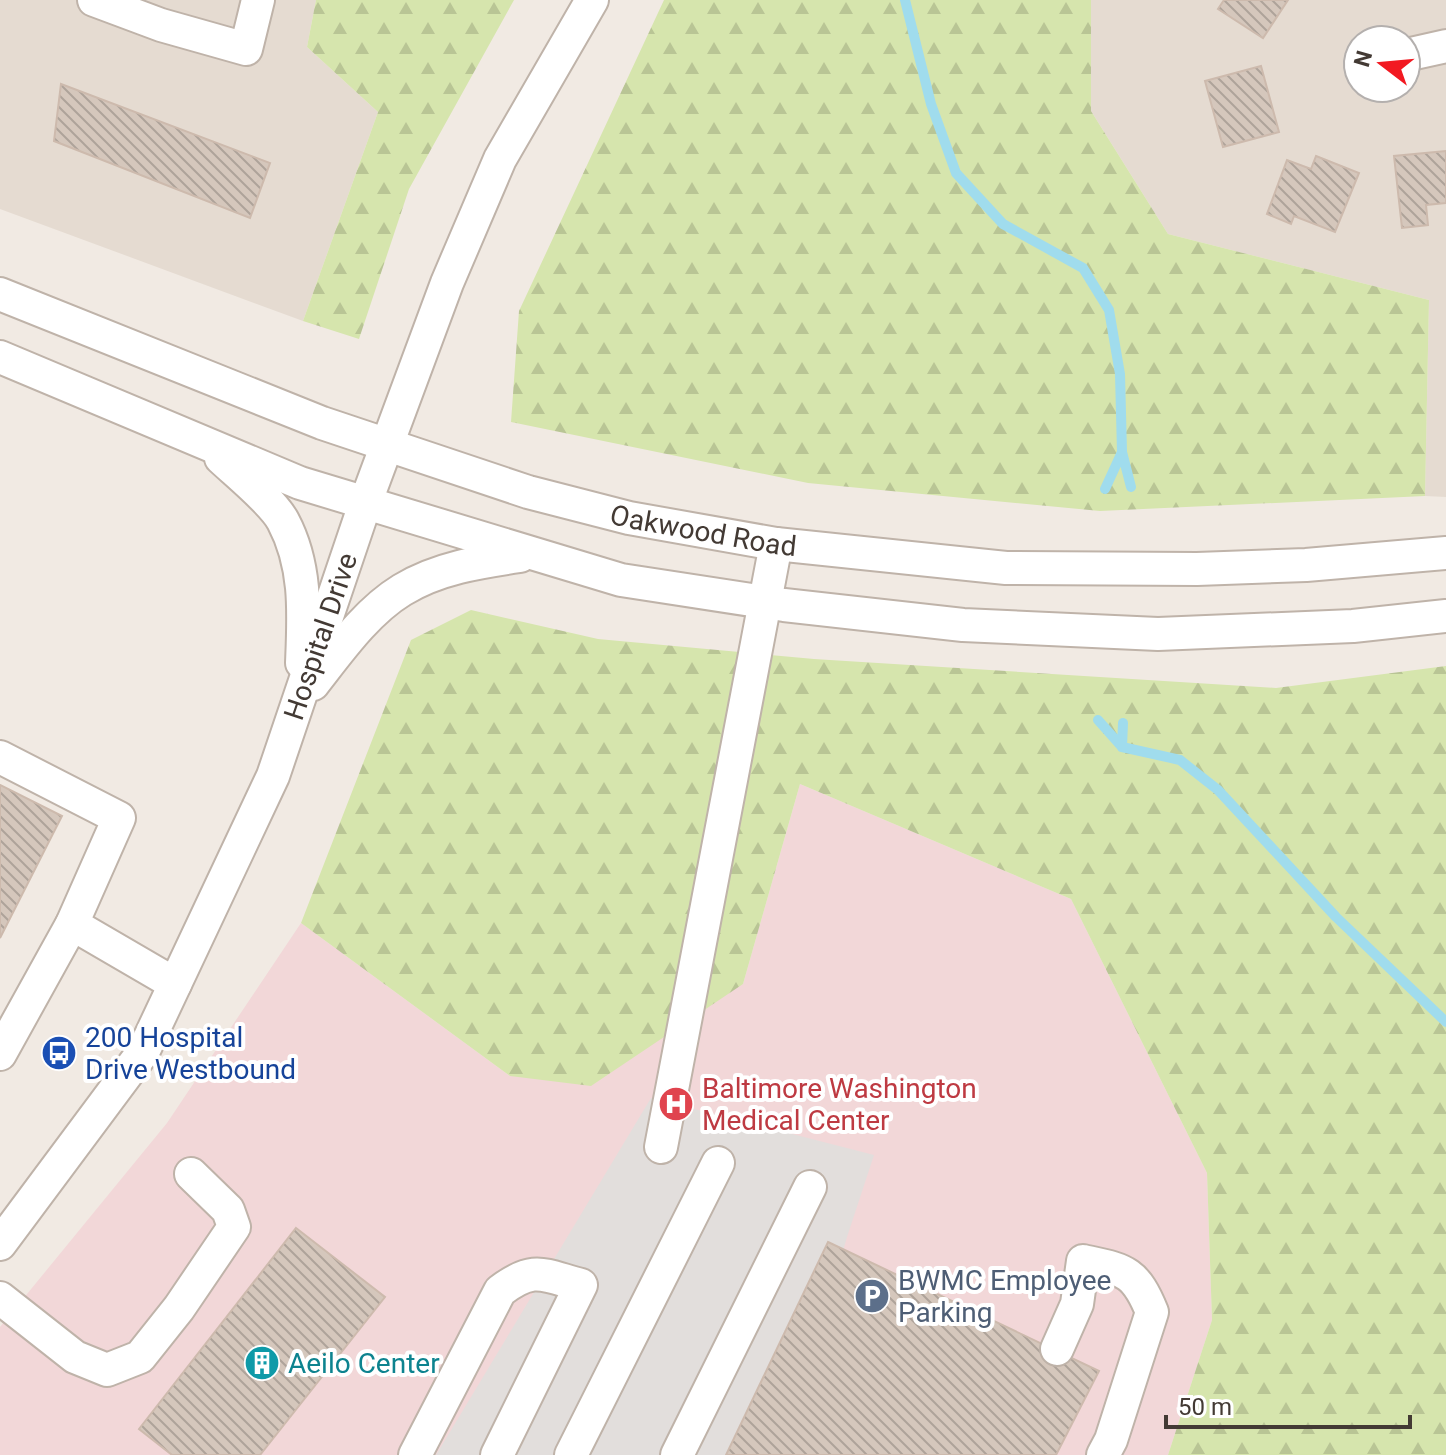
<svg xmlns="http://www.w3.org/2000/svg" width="1446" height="1455" viewBox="0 0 1446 1455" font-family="Roboto,sans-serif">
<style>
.residential{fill:#e5dbd1;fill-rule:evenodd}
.medical{fill:#f2d7d8}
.forest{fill:url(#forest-firs)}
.parking{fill:#e2dedc}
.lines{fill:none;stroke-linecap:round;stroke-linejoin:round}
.stream{stroke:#a0dced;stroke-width:10}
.building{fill:url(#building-back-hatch);stroke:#cdbaad;stroke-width:2}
.minor-casing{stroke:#bfb3a9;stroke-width:36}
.minor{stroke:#fff;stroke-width:32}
.labels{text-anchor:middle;stroke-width:8;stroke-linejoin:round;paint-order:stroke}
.street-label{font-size:28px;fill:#433a34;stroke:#fff}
.transit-label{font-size:28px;fill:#164399;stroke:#fff;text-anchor:start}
.health-label{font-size:28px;fill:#be3a42;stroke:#fff;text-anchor:start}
.service-label{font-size:28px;fill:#4e5e75;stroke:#fff;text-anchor:start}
.culture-label{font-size:28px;fill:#0d838f;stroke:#fff;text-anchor:start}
</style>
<defs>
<pattern id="forest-firs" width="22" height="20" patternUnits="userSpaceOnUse" patternTransform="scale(2)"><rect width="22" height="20" fill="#d6e5ad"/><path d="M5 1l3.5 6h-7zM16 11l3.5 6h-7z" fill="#b9c595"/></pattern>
<pattern id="building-back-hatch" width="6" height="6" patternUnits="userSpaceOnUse" patternTransform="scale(2)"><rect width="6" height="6" fill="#d5c7bc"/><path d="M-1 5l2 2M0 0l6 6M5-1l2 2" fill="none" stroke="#aea39a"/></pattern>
</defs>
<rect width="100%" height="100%" fill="#f1eae3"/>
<!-- residential -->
<path class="residential" d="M0,0h316l-9,47 71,65 -75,209 -303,-112z
M1091,0h355v497l-21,-1 4,-196 -261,-66 -77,-123zM1358,40h48v48h-48z"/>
<!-- medical -->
<path class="medical" d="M800,784l271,115 136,274 5,147 -44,135h-1168v-128l167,-204 134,-200 209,153 233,-92z"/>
<!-- forest -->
<path class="forest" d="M316,0h198l-105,189 -50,150 -56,-18 75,-209 -71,-65z
M664,0h427v111l77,123 261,66 -4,196 -325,15 -292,-28 -297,-61 8,-111z
M471,610l127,29 216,20 462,29 170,-22v789h-278l44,-135 -5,-147 -136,-274 -271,-115 -57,200 -152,102 -81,-10 -209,-153 110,-283z"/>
<!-- parking -->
<path class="parking" d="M651,1098l223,57 -27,82 -50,174 -24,44h-337z"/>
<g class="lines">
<!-- stream -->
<path class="stream" d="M905,0l26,104 25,69 47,51 80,44 26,42 11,64 2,78 9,35
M1105,489l17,-37
M1098,720l24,27
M1123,723l-1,24 58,13 38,30 118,127 110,105"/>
</g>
<!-- building -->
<path class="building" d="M1224,0h64l-25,38 -45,-29z
M1261,66l18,66 -56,15 -18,-66z
M61,84l209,79 -20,55 -196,-77z
M1446,151v52l-20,2 2,20 -26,3 -8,-72z
M1316,156l43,17 -24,59 -41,-16 -3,8 -24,-10 20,-54 24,9z
M0,785l62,31 -62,122z
M296,1228l89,69 -125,158h-88l-33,-26z
M828,1242l271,129 -43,84h-330z"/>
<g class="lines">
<defs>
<g id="minor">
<path d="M94,0l67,25 85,24 12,-49"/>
<path d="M1406,55l40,-9"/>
<path id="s1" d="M0,294l322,129 206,69 101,26 147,26 230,24 191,1 109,-4 140,-12"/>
<path d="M0,357l300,126 321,97 163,25 179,20 195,9 195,-8 93,-10"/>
<path d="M221,458c17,16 52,44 62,63 24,45 21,93 19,142"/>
<path d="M313,684c26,-33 53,-72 89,-94 36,-22 77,-28 118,-34"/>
<path d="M0,757l119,61 -47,106 -72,130"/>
<path d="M72,924l103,60"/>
<path d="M661,1147l115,-603"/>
<path id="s2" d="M0,1244l143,-192 130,-276 92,-272 82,-221 53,-124 92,-159"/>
<path d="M0,1298l75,59 32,13 33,-13 39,-49 55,-81 -6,-17 -37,-36"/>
<path d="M1057,1349l20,-45 6,-43c41,9 52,9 69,51l-41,128 -8,15"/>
<path d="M415,1455l85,-164c34,-26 43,-16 81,-6l-84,170"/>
<path d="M571,1455l147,-292"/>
<path d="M677,1455l133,-268"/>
</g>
</defs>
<!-- minor casing -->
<use href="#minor" class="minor-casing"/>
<!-- minor -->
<use href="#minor" class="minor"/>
</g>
<!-- icons -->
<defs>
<symbol id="bus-disc" viewBox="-11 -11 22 22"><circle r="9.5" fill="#1a4fb4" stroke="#fff"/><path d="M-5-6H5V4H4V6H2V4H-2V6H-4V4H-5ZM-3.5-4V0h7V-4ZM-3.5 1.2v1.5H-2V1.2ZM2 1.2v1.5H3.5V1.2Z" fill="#fff"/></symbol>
<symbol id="hospital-disc" viewBox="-11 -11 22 22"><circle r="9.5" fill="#e0444e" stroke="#fff"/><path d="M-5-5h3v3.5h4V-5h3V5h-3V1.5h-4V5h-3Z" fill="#fff"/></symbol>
<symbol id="parking-disc" viewBox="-11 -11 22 22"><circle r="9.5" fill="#5c6f8a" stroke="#fff"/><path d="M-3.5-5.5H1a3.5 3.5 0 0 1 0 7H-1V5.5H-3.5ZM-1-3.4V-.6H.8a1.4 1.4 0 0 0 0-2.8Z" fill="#fff"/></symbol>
<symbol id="building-disc" viewBox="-11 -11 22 22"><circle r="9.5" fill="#0f9aa8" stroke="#fff"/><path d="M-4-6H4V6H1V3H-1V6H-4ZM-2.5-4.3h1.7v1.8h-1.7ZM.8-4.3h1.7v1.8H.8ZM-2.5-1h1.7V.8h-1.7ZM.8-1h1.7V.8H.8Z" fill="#fff"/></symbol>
</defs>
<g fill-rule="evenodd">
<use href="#bus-disc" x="39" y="1033" width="40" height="40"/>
<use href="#hospital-disc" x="656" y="1084" width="40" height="40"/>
<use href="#parking-disc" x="852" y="1276" width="40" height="40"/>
<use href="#building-disc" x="242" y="1343" width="40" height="40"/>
</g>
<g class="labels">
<!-- street labels -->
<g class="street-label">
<text dy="10" stroke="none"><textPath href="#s1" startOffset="744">Oakwood Road</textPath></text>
<text dy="10" stroke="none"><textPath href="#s2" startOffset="692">Hospital Drive</textPath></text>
</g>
<!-- transit labels -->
<g class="transit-label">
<text x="85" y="1047">200 Hospital<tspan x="85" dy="32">Drive Westbound</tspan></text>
</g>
<!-- health labels -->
<g class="health-label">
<text x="702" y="1098">Baltimore Washington<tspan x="702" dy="32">Medical Center</tspan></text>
</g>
<!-- service labels -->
<g class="service-label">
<text x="898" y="1290">BWMC Employee<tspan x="898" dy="32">Parking</tspan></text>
</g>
<!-- culture labels -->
<g class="culture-label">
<text x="288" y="1373">Aeilo Center</text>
</g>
</g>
<!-- north arrow -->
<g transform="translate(1382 64) rotate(286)"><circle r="38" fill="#ffffff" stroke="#b4b0ae" stroke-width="2"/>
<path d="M0-6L14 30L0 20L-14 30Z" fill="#f21921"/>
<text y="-12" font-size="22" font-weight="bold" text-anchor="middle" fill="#433a34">N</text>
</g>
<!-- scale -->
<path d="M1166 1415v12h244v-12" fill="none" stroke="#433a34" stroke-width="4"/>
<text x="1178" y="1415" font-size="24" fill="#433a34" stroke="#ffffff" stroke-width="6" paint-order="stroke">50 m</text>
</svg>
